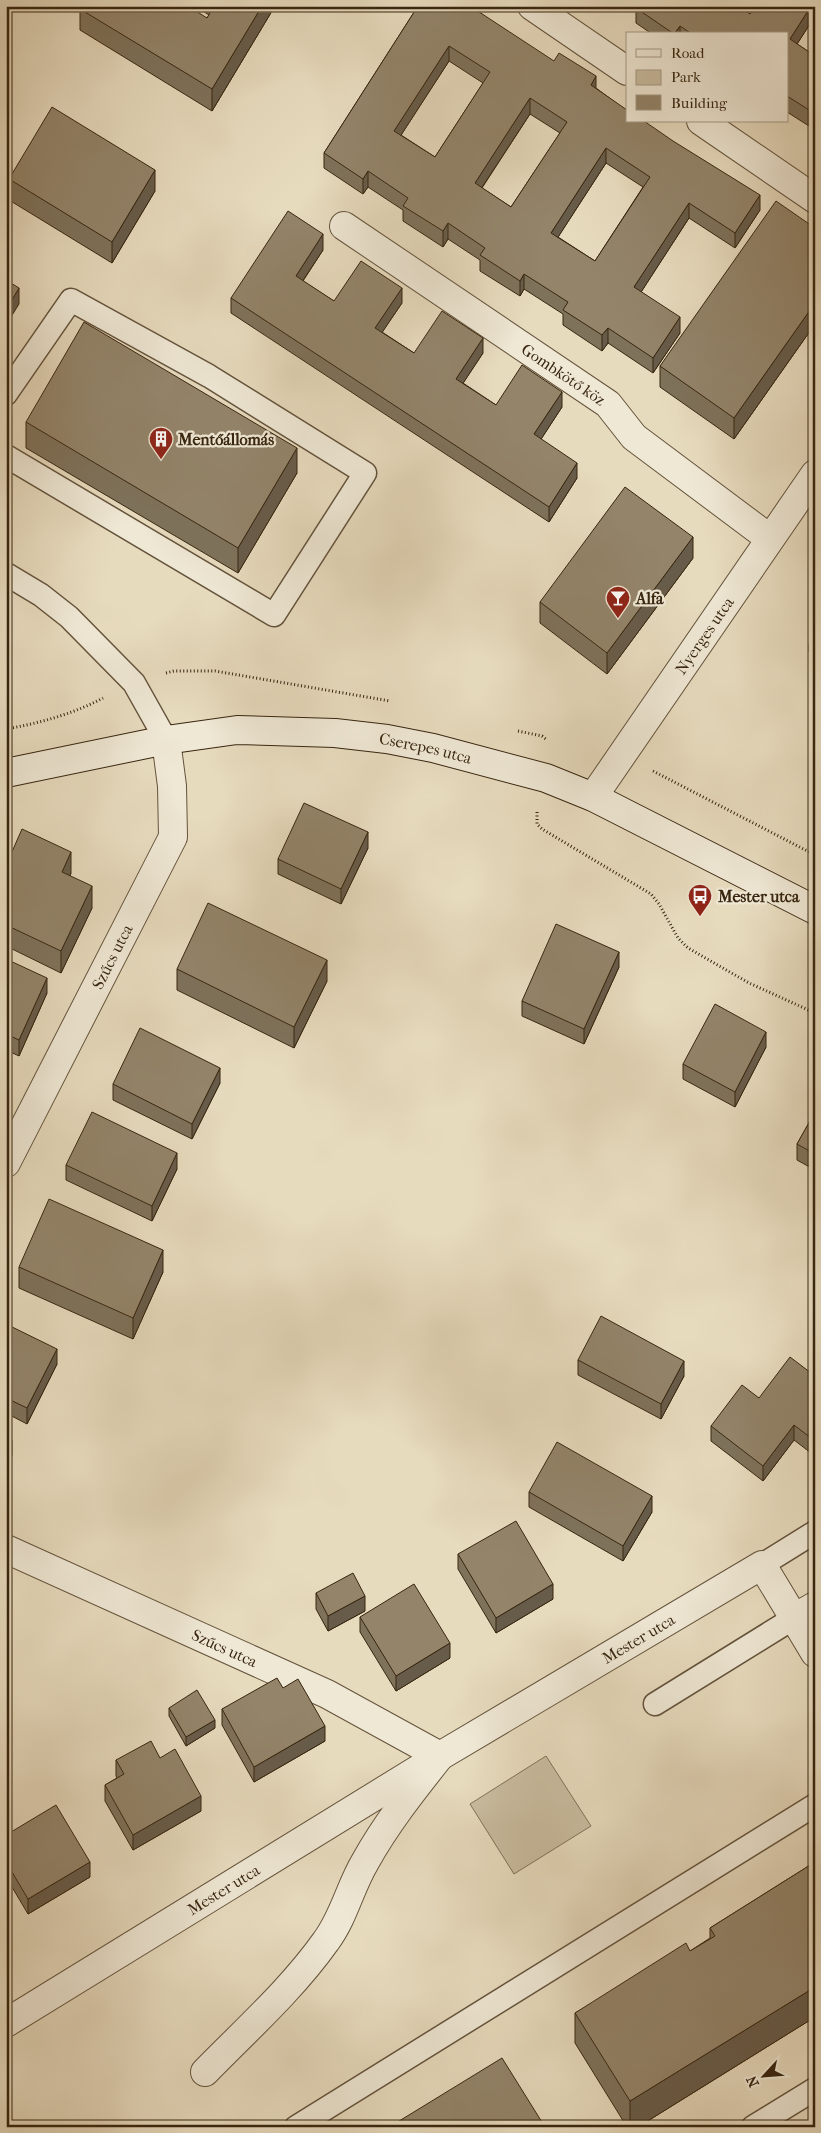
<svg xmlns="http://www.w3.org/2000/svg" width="821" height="2133" viewBox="0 0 821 2133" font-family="'IM FELL French Canon',serif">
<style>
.green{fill:#c9bca0;stroke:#807158}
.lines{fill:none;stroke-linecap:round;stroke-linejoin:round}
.lane-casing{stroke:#64533c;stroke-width:25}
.street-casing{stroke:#64533c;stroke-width:30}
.secondary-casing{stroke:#382610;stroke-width:30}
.path{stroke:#382610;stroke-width:3;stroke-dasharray:1 2.5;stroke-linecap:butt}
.lane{stroke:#efe8d5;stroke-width:22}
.street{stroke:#efe8d5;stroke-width:28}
.secondary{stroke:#efe8d5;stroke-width:28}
.wall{fill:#7e725b;stroke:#382610;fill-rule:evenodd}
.shaded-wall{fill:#675c4a;stroke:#382610}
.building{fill:#93846a;stroke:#382610;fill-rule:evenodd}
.labels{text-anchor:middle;stroke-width:4.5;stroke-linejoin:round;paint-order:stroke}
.street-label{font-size:16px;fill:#382610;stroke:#efe8d5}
.poi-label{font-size:16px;font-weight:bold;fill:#382610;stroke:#efe8d5;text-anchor:start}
</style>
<rect width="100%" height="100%" fill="#e7dbbe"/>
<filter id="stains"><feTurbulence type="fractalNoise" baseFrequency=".004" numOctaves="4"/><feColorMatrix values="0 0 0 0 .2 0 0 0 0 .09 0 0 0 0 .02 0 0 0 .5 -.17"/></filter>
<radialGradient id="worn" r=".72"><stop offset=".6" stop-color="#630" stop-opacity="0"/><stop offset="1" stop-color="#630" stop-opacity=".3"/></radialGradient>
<!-- green -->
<path class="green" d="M546,1756l45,70 -77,48 -44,-70z"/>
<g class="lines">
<defs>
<path id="lane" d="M6,394l65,-94 138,76 156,97 -91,142 -268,-159
M6,574l35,21 28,22 65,66 32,57
M762,1565l53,-33
M655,1704l139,-86
M296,2127l519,-322
M753,2127l62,-38"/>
<g id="street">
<path d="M532,6l95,65"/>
<path d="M701,121l114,78"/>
<path id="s1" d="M344,226l264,178 26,33 135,101"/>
<path id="s2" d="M593,797l222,-323"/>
<path id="s3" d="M6,1163l167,-326 -1,-51 -6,-46"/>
<path id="s4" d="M6,1549l321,145 113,62c-27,34 -54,68 -75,106 -15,25 -21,55 -39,79 -34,48 -80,89 -121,131"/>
<path d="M794,1618l21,35"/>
<path id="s5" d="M6,2023l434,-267 322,-191 32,53 21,-12"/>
</g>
<g id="secondary">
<path id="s6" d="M6,773l160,-33 71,-10 98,3 52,6 46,9 113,30 47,19 222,113"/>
</g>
</defs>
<!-- lane casing -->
<use href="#lane" class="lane-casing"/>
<!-- street casing -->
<use href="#street" class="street-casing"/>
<!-- secondary casing -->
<use href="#secondary" class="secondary-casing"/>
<!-- path -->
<path class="path" d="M166,673l8,-2h41l175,30
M6,729c34,-6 67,-15 97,-31
M518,731l24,5 5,4
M653,771l162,84
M537,812v12l5,5 109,65 8,10 19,34 10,10 61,35 66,30"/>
<!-- lane -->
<use href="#lane" class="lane"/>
<!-- street -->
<use href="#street" class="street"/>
<!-- secondary -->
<use href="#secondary" class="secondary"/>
</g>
<!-- wall -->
<path class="wall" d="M195,6h80l-63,105 -132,-81v-21l127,9 2,-3z
M418,6l178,82 164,122 -25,38 -46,-30 -48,74 39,41 -27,40 -45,-30 -6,8 -39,-26v-11l-39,-25 -4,7 -40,-25v-11l-32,-21 -5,8 -40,-26v-11l-35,-23 -5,7 -39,-26v-15zM449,61l34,22 -48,74 -34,-22zM530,114l30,19 -49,74 -29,-19zM606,163l37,24 -48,74 -37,-24z
M626,6h112l12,8 65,-8v10l-18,28 18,12v61l-6,9 -22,-14v-78h-135l-16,-11v-11z
M9,179l146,12 -43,72 -103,-63z
M815,228v96l-81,115 -74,-52v-21z
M323,250l-20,31 31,20 68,2 -20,29 32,21h69l-20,30 33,22 66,2 -21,32 36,39 -28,44 -318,-209v-15z
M26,422l271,51 -59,100 -212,-125z
M693,558l-86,116 -67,-51v-21z
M815,636v20l-6,-4v-8z
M368,848l-27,56 -63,-30v-15z
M6,852l65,21 -1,3 22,32 -31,65 -55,-27z
M6,959l41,34 -28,63 -13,-6z
M619,967l-35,77 -62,-28v-15z
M177,969l150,12 -33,67 -117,-58z
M766,1047l-31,60 -52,-28v-15z
M220,1083l-28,56 -79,-39v-16z
M815,1112v58l-18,-10v-16z
M66,1165l111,4 -25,52 -86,-41z
M19,1267l144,5 -30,67 -114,-51z
M6,1324l51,40 -30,60 -21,-11z
M578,1360l106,16 -23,43 -83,-44z
M815,1376l-4,77 -17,-13 -31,41 -52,-40v-15l48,-28z
M529,1492l123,20 -29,49 -94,-54z
M458,1554l95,45 -57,34 -38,-64z
M316,1593l49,18 -37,20 -12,-22z
M360,1617l90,41 -54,33 -36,-59z
M283,1688l42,53 -71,41 -32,-57v-16z
M169,1708l46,20 -29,18 -17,-30z
M160,1758l41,53 -68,39 -28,-49v-16l12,-7 -1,-2v-16z
M6,1835l84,42 -62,37 -22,-37z
M815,1862v155l-177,110h-11l-52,-84v-30l115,-62 20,-13v-10z"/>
<!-- shaded-wall -->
<path class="shaded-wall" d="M262,6h13l-63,105v-22z
M811,6h4v10l-25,39v-16z
M680,26v8h-5z
M449,46v15l-55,85v-15z
M596,76v16l-5,-7z
M530,98v16l-55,84v-15z
M815,102v15l-6,9v-16z
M606,148v15l-55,85v-15z
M155,170v21l-43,72v-21z
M368,171v16l-5,7v-15z
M760,195v15l-25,38v-15z
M689,203v15l-55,85v-16z
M448,223v16l-5,8v-16z
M323,234v16l-27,41v-15z
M524,274v15l-4,7v-15z
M19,288v16l-13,21v-15z
M402,288v15l-27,40v-15z
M815,303v21l-81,115v-21z
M680,317v16l-27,40v-15z
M608,328v15l-6,8v-16z
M483,338v15l-27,41v-15z
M562,392v15l-28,43v-16z
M297,448v25l-59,100v-25z
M577,463v15l-28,44v-15z
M693,537v21l-86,116v-21z
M368,832v16l-27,56v-15z
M71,852v21l-9,20v-21z
M92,886v22l-31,65v-22z
M619,952v15l-35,77v-15z
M327,960v21l-33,67v-21z
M47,978v15l-28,63v-16z
M766,1032v15l-31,60v-15z
M9,1065v15l-3,6v-15z
M220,1068v15l-28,56v-15z
M177,1153v16l-25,52v-15z
M163,1250v22l-30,67v-21z
M57,1349v15l-30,60v-16z
M684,1361v15l-23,43v-15z
M794,1425v15l-31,41v-15z
M815,1433v15l-4,5v-15z
M12,1440v15l-6,12v-15z
M652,1496v16l-29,49v-15z
M553,1584v15l-57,34v-15z
M365,1596v15l-37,20v-15z
M450,1643v15l-54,33v-15z
M215,1720v8l-29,18v-9z
M325,1726v15l-71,41v-15z
M201,1796v15l-68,39v-15z
M90,1862v15l-62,37v-15z
M815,1987v30l-177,110h-8v-26z"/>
<!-- building -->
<path class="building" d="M81,6h107l19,12 7,-12h48l-50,83 -132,-80z
M418,6h52l84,55 5,-8 37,23 -5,9 36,25v11h17l29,20 87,54 -25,38 -46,-30 -34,52 -21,32 46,30 -27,41 -45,-30 -6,7 -39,-25 5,-8 -44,-28 -4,7 -40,-26 5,-7 -37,-25 -5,8 -40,-25 5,-8 -40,-27 -5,8 -39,-26zM449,46l41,26 -55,85 -41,-26zM530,98l37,24 -56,85 -36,-24zM606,148l44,29 -55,84 -44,-28z
M637,6h101l12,8 5,-8h56l-21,33 25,17v46l-6,8 -22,-14v-62h-95l-12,-8 -6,8 -38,-26z
M52,107l103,63 -43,72 -103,-63z
M776,201l39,27v75l-81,115 -74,-52z
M288,211l35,23 -27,42 38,25 27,-40 41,27 -27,40 39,25 28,-42 41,27 -27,41 40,26 26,-40 40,27 -28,42 43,29 -28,44 -318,-209z
M6,280l13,8 -13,22z
M84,322l213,126 -59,100 -212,-126z
M625,487l68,50 -86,116 -67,-51z
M815,636v12l-6,-4z
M304,803l64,29 -27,57 -63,-30z
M22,829l49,23 -9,20 30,14 -31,65 -55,-26v-73l5,2z
M208,903l119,57 -33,67 -117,-58z
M556,924l63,28 -35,77 -62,-28z
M6,959l41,19 -28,62 -13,-6z
M715,1004l51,28 -31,60 -52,-28z
M140,1028l80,40 -28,56 -79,-40z
M6,1064l3,1 -3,6z
M92,1112l85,41 -25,53 -86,-41z
M815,1112v42l-18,-10z
M49,1199l114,51 -30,68 -114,-51z
M601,1316l83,45 -23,43 -83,-44z
M6,1324l51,25 -30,59 -21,-10z
M790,1357l25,19v57l-4,5 -17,-13 -31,41 -52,-40 31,-41 17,13z
M6,1437l6,3 -6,12z
M557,1442l95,54 -29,50 -94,-54z
M516,1521l37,63 -57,34 -38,-64z
M353,1573l12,23 -37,20 -12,-23z
M414,1584l36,59 -54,33 -36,-59z
M277,1678l6,10 15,-9 27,47 -71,41 -32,-58z
M197,1690l18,30 -29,17 -17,-29z
M151,1741l9,17 15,-9 26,47 -68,39 -28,-50 19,-11 -8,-14z
M56,1805l34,57 -62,37 -22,-37v-27z
M815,1862v125l-185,114 -55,-88 111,-70 4,8 25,-15 -5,-8z
M502,2058l43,69h-153l-1,-1z
M815,2117v10h-16z"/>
<!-- icons -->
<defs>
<symbol id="building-pin" viewBox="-11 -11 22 30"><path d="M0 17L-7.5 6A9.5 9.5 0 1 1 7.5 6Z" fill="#8f2418" stroke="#efe8d5"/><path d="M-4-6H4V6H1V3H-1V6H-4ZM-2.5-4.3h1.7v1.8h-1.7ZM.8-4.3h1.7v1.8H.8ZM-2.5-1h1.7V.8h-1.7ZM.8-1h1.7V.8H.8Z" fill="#fff"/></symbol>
<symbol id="bar-pin" viewBox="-11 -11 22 30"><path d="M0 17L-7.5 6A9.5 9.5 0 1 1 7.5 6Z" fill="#8f2418" stroke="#efe8d5"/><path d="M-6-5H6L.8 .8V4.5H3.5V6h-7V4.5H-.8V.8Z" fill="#fff"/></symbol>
<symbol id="bus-pin" viewBox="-11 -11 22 30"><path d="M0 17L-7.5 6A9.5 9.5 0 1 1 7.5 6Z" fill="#8f2418" stroke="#efe8d5"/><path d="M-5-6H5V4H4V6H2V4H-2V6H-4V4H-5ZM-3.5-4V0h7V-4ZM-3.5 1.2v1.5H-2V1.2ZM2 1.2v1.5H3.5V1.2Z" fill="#fff"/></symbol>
</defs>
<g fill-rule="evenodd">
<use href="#building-pin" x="147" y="425" width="28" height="38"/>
<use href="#bar-pin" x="604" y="584" width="28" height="38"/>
<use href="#bus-pin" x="686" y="882" width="28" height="38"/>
</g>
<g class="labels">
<!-- street labels -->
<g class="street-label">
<text dy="6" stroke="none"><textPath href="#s1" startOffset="265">Gombkötő köz</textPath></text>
<text dy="6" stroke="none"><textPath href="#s2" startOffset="196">Nyerges utca</textPath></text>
<text dy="6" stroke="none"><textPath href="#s6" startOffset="425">Cserepes utca</textPath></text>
<text dy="6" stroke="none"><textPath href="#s3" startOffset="232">Szűcs utca</textPath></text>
<text dy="6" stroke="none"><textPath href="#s5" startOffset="740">Mester utca</textPath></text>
<text dy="6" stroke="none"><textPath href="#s4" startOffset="240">Szűcs utca</textPath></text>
<text dy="6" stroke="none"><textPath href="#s5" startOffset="255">Mester utca</textPath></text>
</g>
<!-- poi labels -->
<g class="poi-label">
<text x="178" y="445">Mentőállomás</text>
<text x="636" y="604">Alfa</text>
<text x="718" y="902">Mester utca</text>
</g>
</g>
<!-- margin -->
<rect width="821" height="2133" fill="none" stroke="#e7dbbe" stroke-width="25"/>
<rect x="8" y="8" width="806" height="2118" fill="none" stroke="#382610" stroke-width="2.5"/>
<rect x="12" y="12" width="796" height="2108" fill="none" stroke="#382610"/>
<!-- legend -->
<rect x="626" y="32" width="162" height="90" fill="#efe8d5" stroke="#a69a86"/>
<rect x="636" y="49" width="25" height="8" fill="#efe8d5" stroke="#a69a86"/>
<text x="671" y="58" font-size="15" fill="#382610">Road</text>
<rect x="636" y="70" width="25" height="15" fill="#c9bca0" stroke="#a69a86"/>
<text x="671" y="82" font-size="15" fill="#382610">Park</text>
<rect x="636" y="95" width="25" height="15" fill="#93846a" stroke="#a69a86"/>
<text x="671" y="108" font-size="15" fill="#382610">Building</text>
<!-- north arrow -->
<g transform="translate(764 2076) rotate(244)" stroke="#efe8d5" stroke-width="4" paint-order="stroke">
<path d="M0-4L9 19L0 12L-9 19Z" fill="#382610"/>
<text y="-8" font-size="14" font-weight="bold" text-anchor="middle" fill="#382610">N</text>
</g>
<rect width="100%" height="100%" filter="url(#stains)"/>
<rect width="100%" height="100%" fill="url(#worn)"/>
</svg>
